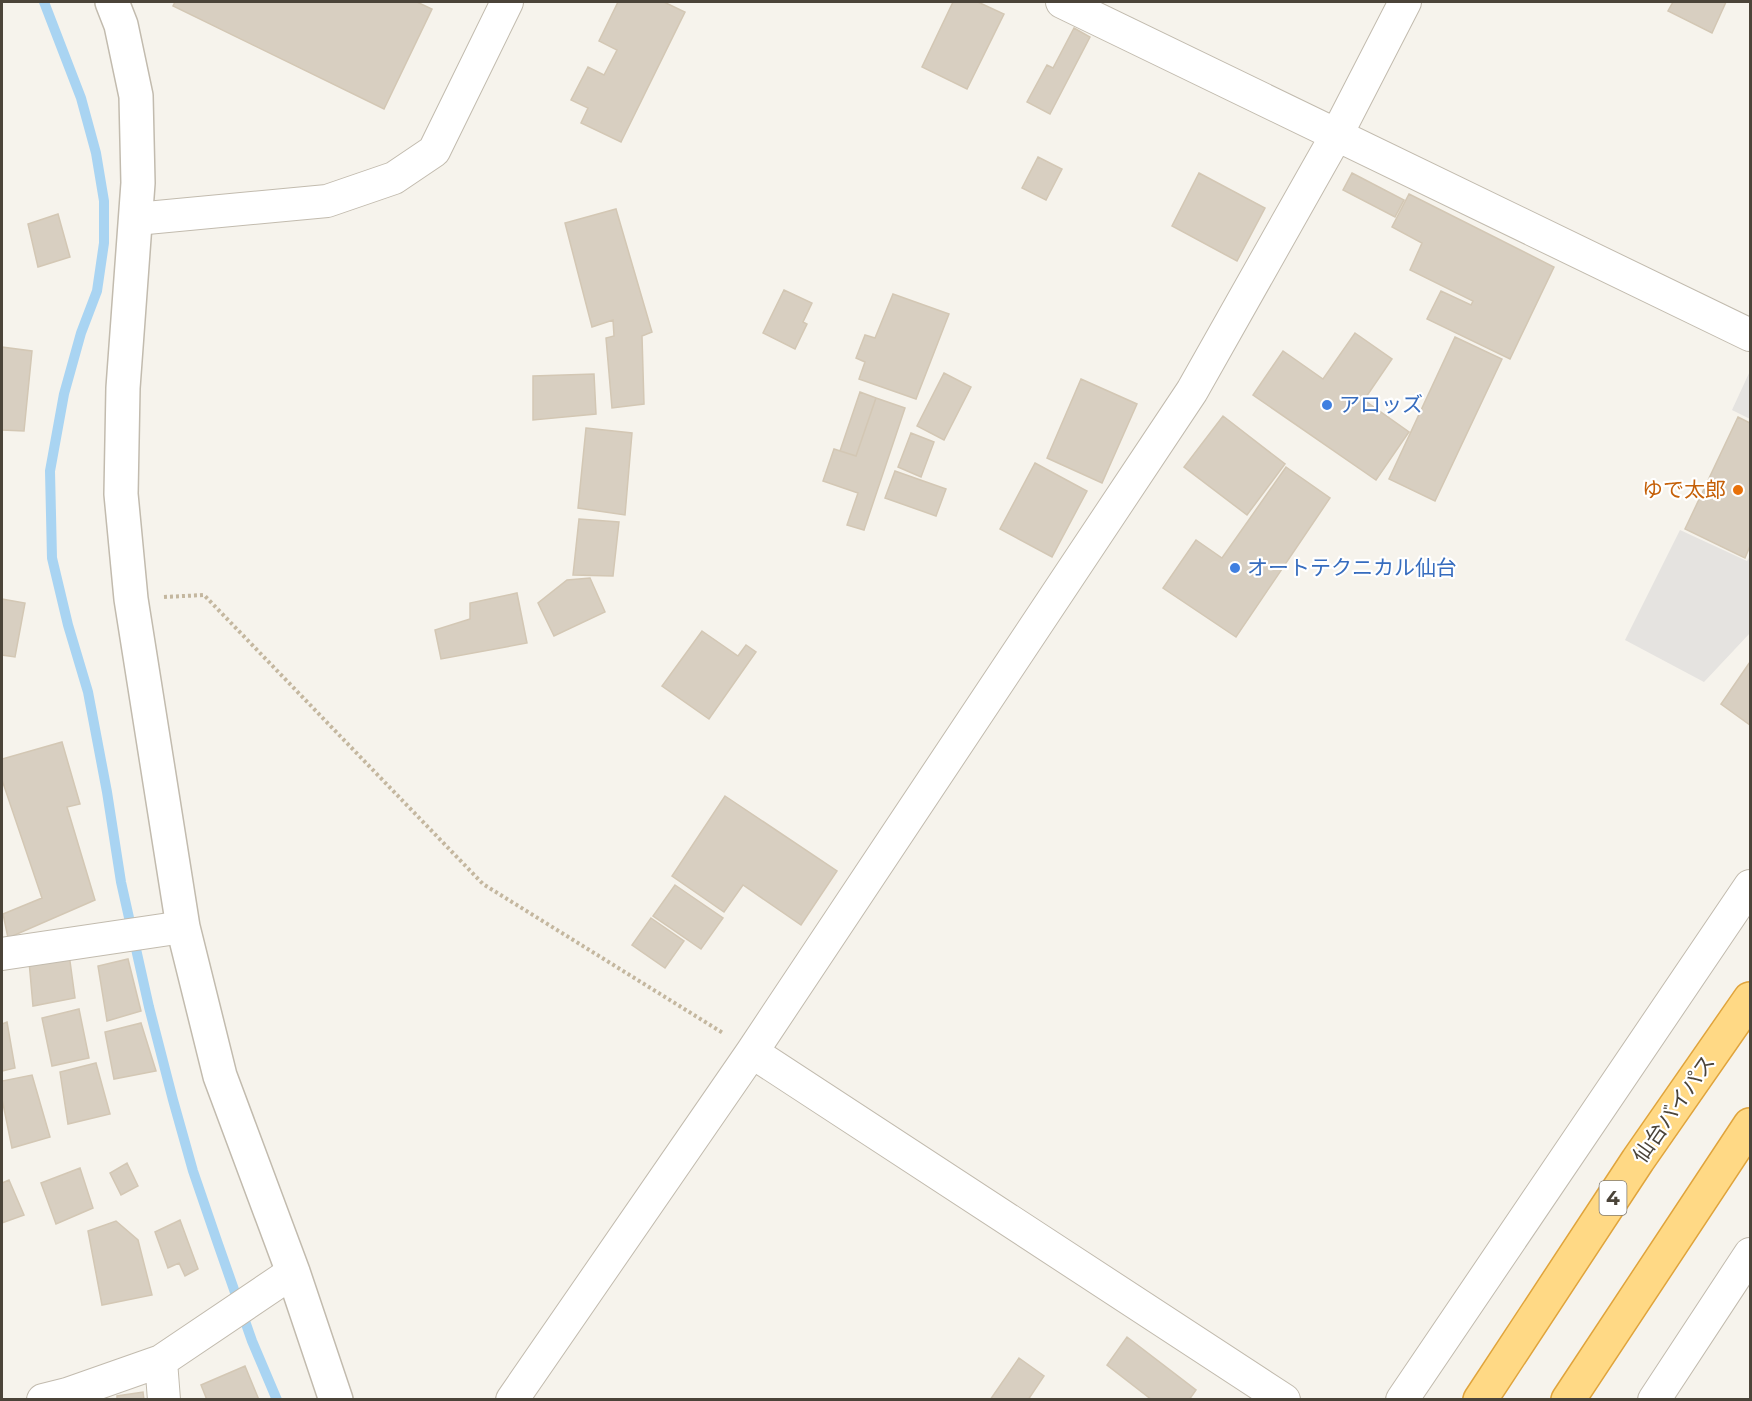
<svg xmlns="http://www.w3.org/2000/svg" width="1752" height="1401" viewBox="0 0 1752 1401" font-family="Montserrat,'Noto Sans JP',sans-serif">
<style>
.parking{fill:#e5e3e0}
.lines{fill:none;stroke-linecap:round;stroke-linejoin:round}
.stream{stroke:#a9d4f2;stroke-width:10}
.building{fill:#d8cfc1;stroke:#d3c7b4;stroke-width:1.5}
.minor-casing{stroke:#c2bbae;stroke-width:34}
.tertiary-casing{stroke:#c2bbae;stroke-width:36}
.trunk-casing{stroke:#e0a43c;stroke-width:36}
.path{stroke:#c4b79f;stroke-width:4;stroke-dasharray:3 3;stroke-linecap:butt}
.minor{stroke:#fff;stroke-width:32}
.tertiary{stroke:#fff;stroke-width:33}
.trunk{stroke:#ffd985;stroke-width:33}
.shop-dot{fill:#3f7fe0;stroke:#fff;stroke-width:2}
.food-dot{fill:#e8710a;stroke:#fff;stroke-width:2}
.labels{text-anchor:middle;stroke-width:4.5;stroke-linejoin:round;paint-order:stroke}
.shield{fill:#fff;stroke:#817c74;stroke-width:1.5}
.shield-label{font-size:20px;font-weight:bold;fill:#4b4439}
.shop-label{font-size:21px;fill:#366cbe;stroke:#fff;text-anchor:start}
.food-label{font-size:21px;fill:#c56008;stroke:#fff;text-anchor:end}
.street-label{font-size:21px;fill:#4b4439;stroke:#fff}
</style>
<rect width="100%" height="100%" fill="#f6f3ec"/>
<!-- parking -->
<path class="parking" d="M1750,371v48l-18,-9z
M1680,530l67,31 3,-5v77l-46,49 -79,-42z"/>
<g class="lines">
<!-- stream -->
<path class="stream" d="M44,2l37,96 15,55 8,48v42l-7,48 -16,42 -17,61 -14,77 2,87 16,67 20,67 19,100 14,90 28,125 24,93 20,71 24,70 35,100 25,59"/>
</g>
<!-- building -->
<path class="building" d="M175,2h242l15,7 -48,100 -211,-103z
M618,2h46l21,10 -64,130 -40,-19 7,-15 -17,-8 17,-33 16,8 13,-25 -18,-9z
M953,2h25l26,12 -37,75 -45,-22z
M1673,2h53l-14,31 -44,-22z
M1074,28l16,9 -40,77 -23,-12 20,-37 6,3z
M1038,157l24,12 -16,31 -24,-12z
M1199,173l66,35 -28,53 -65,-35z
M1352,173l52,27 -9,17 -52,-27z
M1409,194l145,73 -44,92 -83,-40 14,-28 30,14 2,-4 -63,-31 12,-27 -30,-16z
M616,209l36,123 -10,4 2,68 -32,4 -6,-70 8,-2 -1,-16 -21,7 -27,-104z
M58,214l12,43 -32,10 -10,-43z
M784,290l28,13 -9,19 4,2 -12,25 -32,-16z
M893,294l56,20 -33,85 -57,-20 6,-17 -9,-4 9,-23 10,3z
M1355,333l37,26 -28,41 45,32 -33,48 -123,-85 30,-44 40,28z
M1455,337l47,22 -67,142 -46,-22z
M2,347l30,4 -8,80 -22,-1z
M944,373l27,14 -27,53 -27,-14z
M594,374l2,40 -63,6v-44z
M1081,379l56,25 -35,79 -55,-25z
M860,392l16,6 -20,58 -16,-5z
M876,398l29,10 -41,122 -17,-5 11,-32 -35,-12 11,-32 22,7z
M1223,416l62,48 -38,51 -63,-48z
M1738,417l12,6v123l-5,12 -60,-29z
M586,428l46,5 -7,82 -47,-7z
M911,433l23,9 -13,35 -23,-10z
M1035,463l52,28 -35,66 -52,-28z
M1286,467l44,31 -94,139 -73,-49 33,-48 26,18z
M895,471l51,18 -10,27 -51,-18z
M579,519l40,3 -6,54 -40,-1z
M590,578l15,34 -51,24 -16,-33 29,-23z
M517,593l10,50 -86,16 -6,-29 35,-11v-16z
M2,599l23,4 -10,54 -13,-2z
M702,631l36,25 8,-11 10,7 -47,67 -47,-33z
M1750,662v63l-29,-21z
M62,742l18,62 -13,3 28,93 -87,38 -5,-24 39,-16 -40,-118v-21z
M725,796l112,75 -36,54 -58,-40 -19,27 -52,-36z
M675,885l48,33 -22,31 -48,-33z
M651,918l33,23 -19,27 -33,-23z
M69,954l6,44 -42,8 -4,-45z
M128,959l13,52 -34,10 -9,-55z
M79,1009l10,49 -37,8 -10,-48z
M7,1022l8,46 -13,3v-47z
M141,1023l15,48 -42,8 -9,-47z
M96,1063l14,51 -42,10 -8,-52z
M32,1075l18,62 -38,11 -10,-49v-18z
M127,1163l11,23 -17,9 -11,-22z
M80,1168l13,40 -37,16 -15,-41z
M9,1180l15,35 -22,8v-40z
M180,1220l18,49 -13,7 -6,-13 -11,5 -13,-36z
M116,1221l22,19 14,55 -50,10 -14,-74z
M1127,1337l69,53 -7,10h-37l-45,-35z
M1019,1358l25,18 -16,24h-38z
M245,1366l14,34h-52l-6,-15z
M143,1392l1,8h-27v-4z"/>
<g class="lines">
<defs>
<path id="minor" d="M1062,2l688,333
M136,219l191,-18 67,-23 40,-27 73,-149
M2,954l181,-27
M752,1052l532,348
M161,1361l3,39
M43,1400l24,-6 94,-33 132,-89
M512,1400l240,-348 440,-661 144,-255 69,-134
M1402,1400l348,-514
M1654,1400l96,-146"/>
<path id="tertiary" d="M112,2l9,23 15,71 2,87 -15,205 -2,106 10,105 52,328 37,149 73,196 43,128"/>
<path id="trunk" d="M1480,1400l158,-240 112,-161
M1568,1400l182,-275"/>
</defs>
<!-- minor casing -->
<use href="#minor" class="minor-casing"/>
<!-- tertiary casing -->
<use href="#tertiary" class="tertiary-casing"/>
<!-- trunk casing -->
<use href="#trunk" class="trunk-casing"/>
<!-- path -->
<path class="path" d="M164,597l40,-2 279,289 240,149"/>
<!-- minor -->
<use href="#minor" class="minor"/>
<!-- tertiary -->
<use href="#tertiary" class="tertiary"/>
<!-- trunk -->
<use href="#trunk" class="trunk"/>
</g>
<!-- markers -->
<g class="shop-dot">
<circle cx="1327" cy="405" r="6"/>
<circle cx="1235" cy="568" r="6"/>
</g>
<circle class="food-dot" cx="1738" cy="490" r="6"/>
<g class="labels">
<!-- shield labels -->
<rect class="shield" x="1599.5" y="1181" width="27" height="34" rx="4.5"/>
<g class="shield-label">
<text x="1613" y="1205">4</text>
</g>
<!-- shop labels -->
<g class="shop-label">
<text x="1339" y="412">アロッズ</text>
<text x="1247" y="575">オートテクニカル仙台</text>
</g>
<!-- food labels -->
<g class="food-label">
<text x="1726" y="497">ゆで太郎</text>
</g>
<!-- street labels -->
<g class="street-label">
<text transform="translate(1674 1109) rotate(-55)" y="7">仙台バイパス</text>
</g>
</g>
<!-- border -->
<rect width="1752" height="1401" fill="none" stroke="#4b4439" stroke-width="6"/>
</svg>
